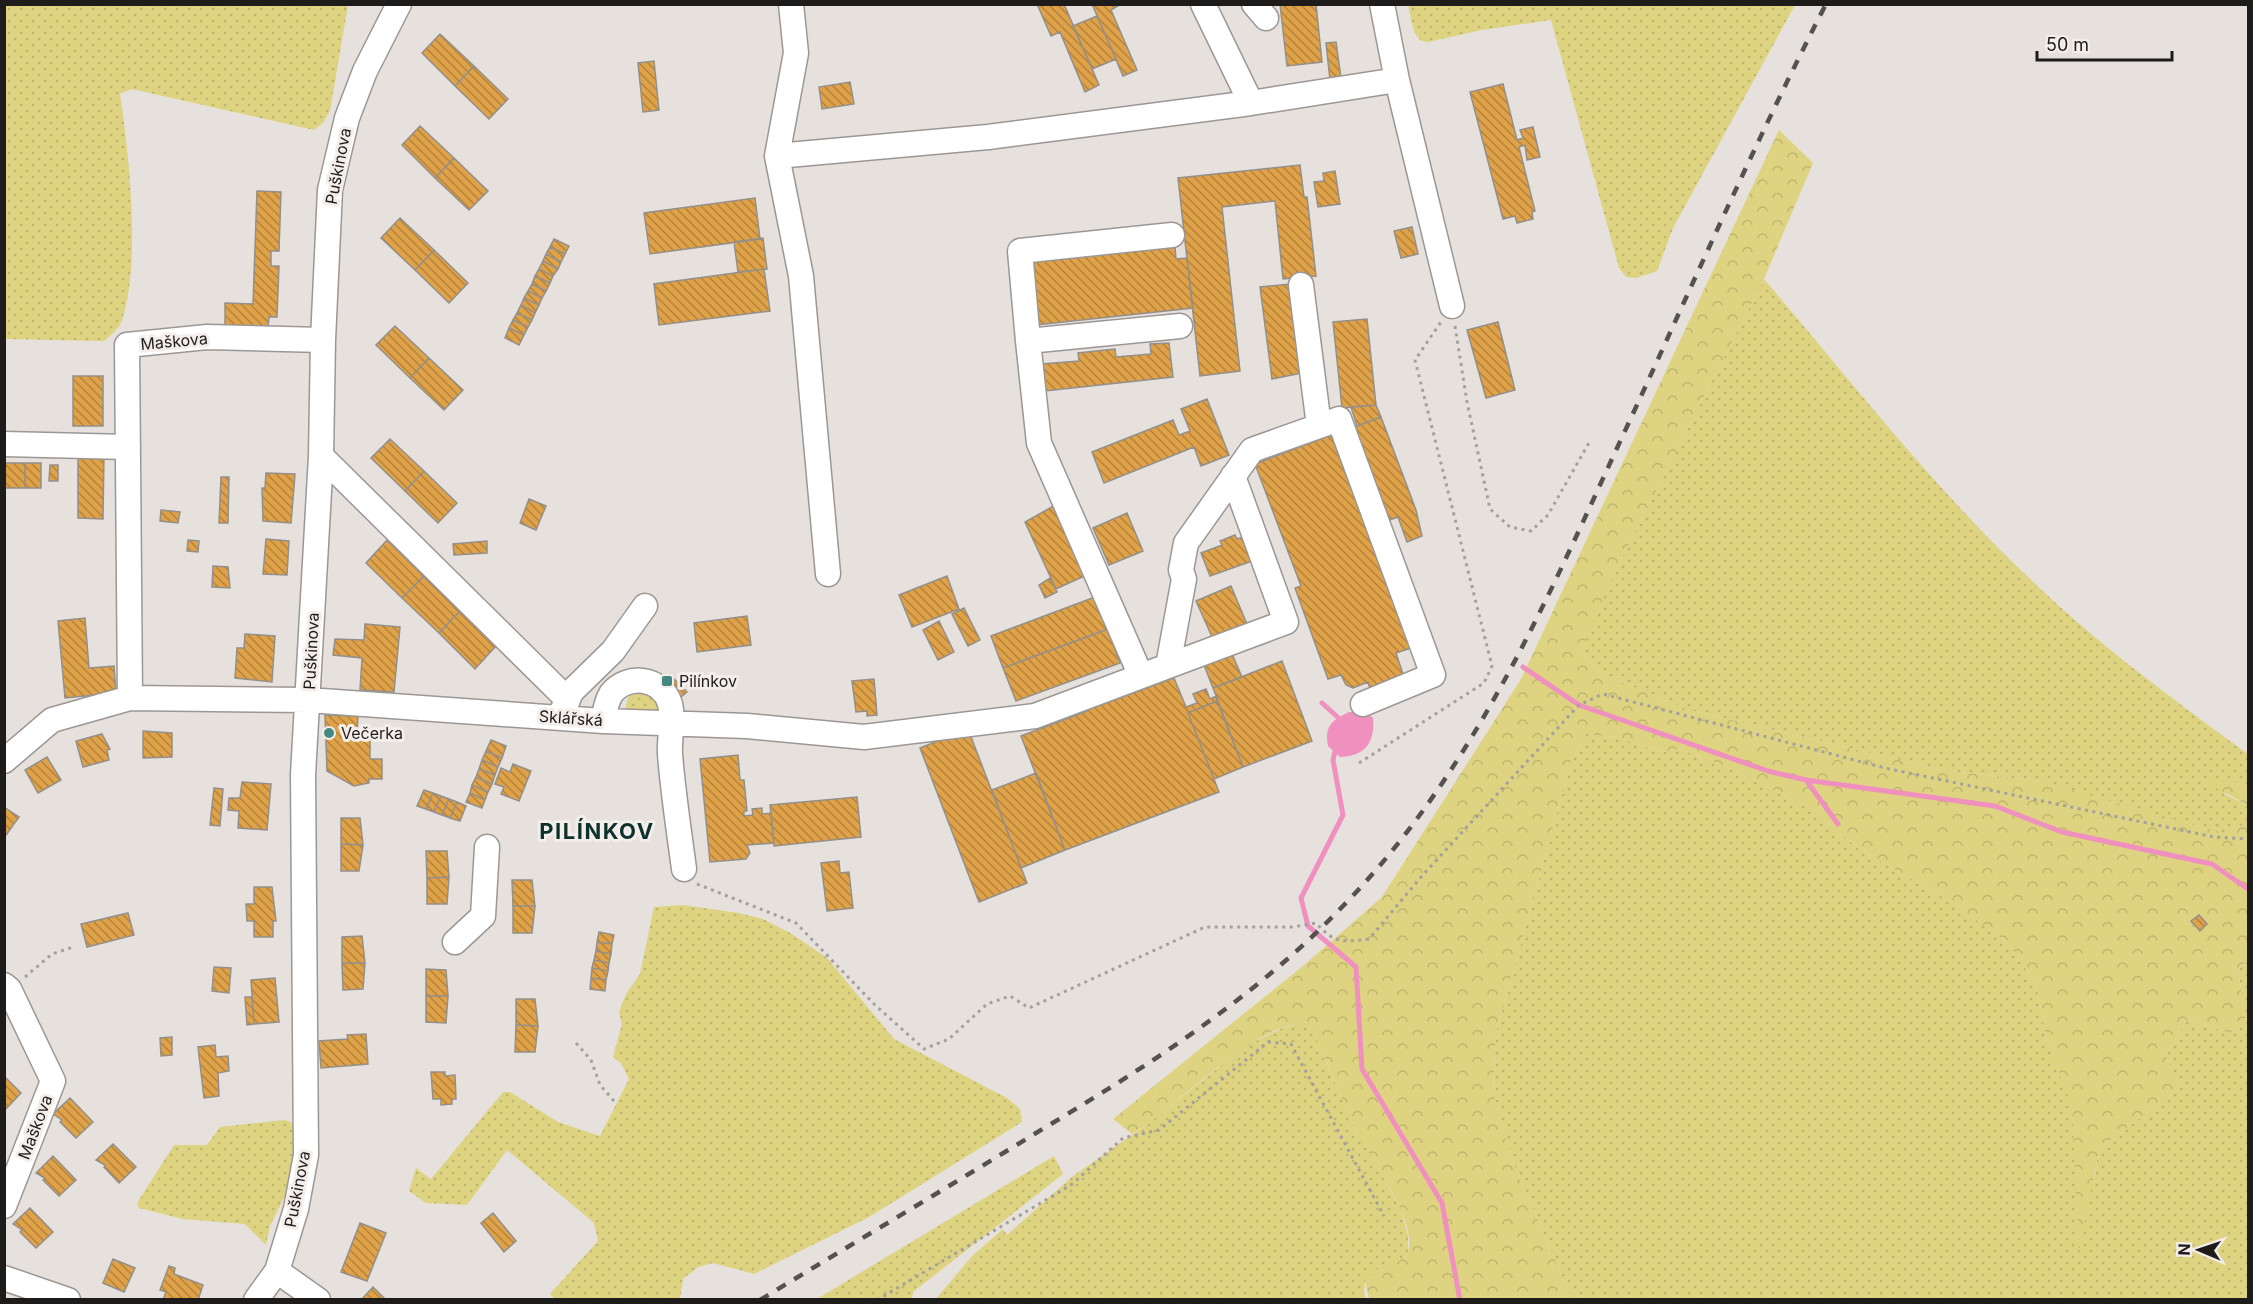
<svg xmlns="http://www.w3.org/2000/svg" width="2253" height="1304" viewBox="0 0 2253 1304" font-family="Inter,sans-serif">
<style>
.grass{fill:url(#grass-dots)}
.forest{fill:url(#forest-crowns)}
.water{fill:#f090be}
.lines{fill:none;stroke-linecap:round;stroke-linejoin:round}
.stream{stroke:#f090be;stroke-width:5}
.building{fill:url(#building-back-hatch);stroke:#938f8b;stroke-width:1.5}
.minor-casing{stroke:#9c9794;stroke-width:27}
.path{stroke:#a4a09d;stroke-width:3;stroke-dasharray:3 4.5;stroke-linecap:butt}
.minor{stroke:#fff;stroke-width:24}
.rail{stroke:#54514f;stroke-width:4.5;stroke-dasharray:10 10;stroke-linecap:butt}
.poi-dot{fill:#438980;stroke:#f4eeeb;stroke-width:2}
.labels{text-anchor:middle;stroke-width:6;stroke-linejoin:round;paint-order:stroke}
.street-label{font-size:16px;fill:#1e1c1b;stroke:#f4eeeb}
.poi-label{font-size:16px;fill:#1e1c1b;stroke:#f4eeeb;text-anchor:start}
.district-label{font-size:22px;font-weight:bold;letter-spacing:1.5px;fill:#0e312d;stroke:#f4eeeb}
</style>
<defs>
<pattern id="grass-dots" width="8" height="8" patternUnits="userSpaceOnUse" patternTransform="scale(1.5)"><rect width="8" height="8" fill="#ded380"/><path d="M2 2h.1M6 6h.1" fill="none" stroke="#beb56e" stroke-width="1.8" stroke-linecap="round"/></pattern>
<pattern id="forest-crowns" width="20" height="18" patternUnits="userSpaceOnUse" patternTransform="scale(1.5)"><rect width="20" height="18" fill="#ded380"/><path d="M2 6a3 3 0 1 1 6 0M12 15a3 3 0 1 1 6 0" fill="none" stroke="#beb56e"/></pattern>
<pattern id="building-back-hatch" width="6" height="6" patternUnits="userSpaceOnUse" patternTransform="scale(1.5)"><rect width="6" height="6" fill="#dfa249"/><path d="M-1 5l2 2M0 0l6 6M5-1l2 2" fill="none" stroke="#b4833c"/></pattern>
</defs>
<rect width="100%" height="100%" fill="#e7e1de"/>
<!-- grass -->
<path class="grass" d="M5,4l343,1 -18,106 -7,12 -9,7 -182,-41 -12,5c9,59 21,170 2,226 -3,9 -11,15 -18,21l-99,-2z
M1408,5v-1l387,1 -122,223 -16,43 -21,7 -10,-1 -7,-9 -68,-248 -69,10 -54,12 -7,-1 -7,-9z
M1764,279c86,101 168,207 265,299 67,65 144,121 219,176v34l-15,-6 -9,12 24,11v18l-34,14 -174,-56 -99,-11 -251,-60 -88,-36 -21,-22 14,-38 18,-39z
M640,692h8l9,7 3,8 -3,6 -30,-2 -1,-6 3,-9z
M1586,734l35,4 40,14 18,-3 43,16 42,20 49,25 45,38 95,55 55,40 28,41 11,56 25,66 2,33 20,38 5,-28 81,-61 -15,-33 22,-35 43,13 16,-8 -8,-56 10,-10v340h-676l-58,-134 -21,-72 3,-60 76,-274z
M683,905l56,8 24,6 29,15 35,24 67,81 113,59 13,11 2,13 -153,95 -115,57 -41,-11 -15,4 -15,12 -3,20h-125l-5,-5 48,-53 -4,-18 -87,-73 -40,55 -41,-2 -17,-12 7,-23 15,11 72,-87h7l48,30 42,14 29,-57 -8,-16 -8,-6 9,-33 -3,-12 7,-18 14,-20 14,-67z
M1299,1023l11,5 8,14 36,86 16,23 31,59 7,25v18l-6,7 -19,5 -18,15 -1,13 2,6 -431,1 37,-44 31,-27 4,6 66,-59 75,-52 96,-77 38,-19z
M284,1120l7,2 4,6 -1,49 -24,49 -4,19 -21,-21 -62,-5 -44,-11 -2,-5 37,-58h33l13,-18z
M1054,1156l9,18 -150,118 -1,7h-95z"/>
<!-- forest -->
<path class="forest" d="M1779,130l34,33 -49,116 -151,296 -32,77 21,22 88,36 251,60 99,11 183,52 25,-10v136l-10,10 8,56 -16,8 -43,-13 -22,35 15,33 -81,61 -20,103 -7,-145 -25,-67 -11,-56 -28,-41 -55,-40 -95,-55 -45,-38 -49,-25 -42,-20 -43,-16 -18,3 -40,-14 -35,-4 -14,25 -76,274 -3,59 21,73 58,134h-203l-4,-19c6,-5 12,-12 18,-15 8,-4 20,-2 24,-11 14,-32 -41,-101 -54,-129 -15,-32 -25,-66 -43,-97 -4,-1 -9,-4 -13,-4 -37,2 -117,75 -149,100l-16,10 -19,-15 190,-153 79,-69 139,-218z
M2201,780l32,2 15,6v17z"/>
<!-- water -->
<path class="water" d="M1349,712h17l7,6c2,25 -8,38 -33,39l-12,-11c-4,-20 4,-26 21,-34z"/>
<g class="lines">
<!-- stream -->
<path class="stream" d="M1523,667l56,38 189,66 38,9 189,26 67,26 150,32 36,25
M1322,703l21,19
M1336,747l-3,13 10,55 -42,83 7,28 48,41 6,102 80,134 18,97
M1806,780l32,44"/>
</g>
<!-- building -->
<path class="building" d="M1037,4h27l35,81 -14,7 -25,-60 -9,4z
M1092,4h29l-10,6 26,60 -14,6z
M1280,4h36l6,58 -35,4z
M1097,16l19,43 -24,10 -19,-43z
M440,34l34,32 -19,20 -33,-33z
M1336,42l5,36 -11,2 -4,-37z
M654,61l5,49 -16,2 -5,-49z
M474,66l34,33 -19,20 -34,-33z
M850,82l4,22 -32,5 -3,-22z
M1503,84l14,56 6,-2 -3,-8 13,-3 7,30 -13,3 -2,-15 -6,2 16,64 -3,1 1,7 -16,4 -2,-7 -12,3 -33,-127z
M420,126l34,32 -19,20 -33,-33z
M454,158l34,33 -19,19 -34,-32z
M1300,165l4,32h3l9,79 -33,3 -8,-78 -53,6 18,164 -40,5 -22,-198z
M1335,171l5,33 -22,3 -4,-25 10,-1 -1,-8z
M257,191l24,1 -2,59h-8v15h8l-2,51h-8l-1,11 -43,-1v-24l28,1z
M755,198l5,41 -110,15 -6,-41z
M400,218l34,32 -19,20 -34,-32z
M1412,227l6,27 -17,4 -7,-27z
M763,238l4,31 -29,3 -4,-30z
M554,239l15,7 -4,8 -15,-7z
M550,247l15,7 -4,8 -15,-8z
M1175,247l1,12 11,-1 6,50 -157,17 -7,-63z
M434,250l34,33 -19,20 -34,-33z
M546,254l15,8 -3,7 -15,-8z
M543,261l15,8 -5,7 -14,-7z
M539,269l14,7 -3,7 -15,-7z
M764,269l6,42 -111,14 -5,-41z
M535,276l15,7 -4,8 -14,-7z
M532,284l14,7 -4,7 -14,-7z
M1290,284l12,89 -30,6 -12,-92z
M528,291l14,7 -3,7 -15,-7z
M524,298l15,7 -4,8 -14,-8z
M521,305l14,8 -3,7 -15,-7z
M517,313l15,7 -4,7 -15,-7z
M1367,319l9,86 -34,3 -9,-86z
M513,320l15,7 -4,8 -15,-7z
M1498,322l17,68 -29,8 -19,-68z
M395,326l34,32 -19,20 -34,-33z
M509,328l15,7 -5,10 -14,-7z
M1169,343l4,34 -128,14 -3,-27 37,-3 -1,-8 37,-4 1,8 35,-3 -1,-10z
M429,358l34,32 -19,20 -34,-32z
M73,376h30v50h-30z
M1207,399l22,56 -28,11 -7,-19 -90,36 -12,-31 81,-32 6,15 11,-4 -9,-22z
M1376,405l5,12 -24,9 -6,-19z
M1381,417l35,93 6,26 -15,6 -9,-25 -14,5 -35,-93z
M1331,435l80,213 -15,5 9,27 -34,12 -3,-10 -15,6 -7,-3 -5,-10 -13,4 -33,-91 6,-2 -46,-122z
M390,439l34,32 -19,20 -34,-33z
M78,452l26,1 -1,66 -25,-1z
M4,463h21v25h-21z
M25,463h16v25h-16z
M50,465h8v16h-9z
M424,471l33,32 -19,20 -33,-32z
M266,473l29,1 -4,49 -28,-2 -1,-33h3z
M221,477h8l-1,46h-9z
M529,499l17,7 -10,24 -16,-7z
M1057,504l32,70 -33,15 -31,-67z
M161,510l19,2 -2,11 -18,-2z
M1127,513l16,38 -34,14 -16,-37z
M1235,535l2,4 6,-2 9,24 -42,15 -9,-23 21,-8 -2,-4z
M266,539l23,2 -2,34 -24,-1z
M188,540l11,1 -1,11 -11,-1z
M387,540l37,36 -22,22 -36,-35z
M487,541v12l-33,2 -1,-11z
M213,566l15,1 2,21 -18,-1z
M424,576l36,35 -21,22 -37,-35z
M947,576l12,33 -47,18 -13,-32z
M1050,578l7,14 -12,6 -6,-13z
M1231,586l16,38 -34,15 -17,-38z
M1095,597l13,32 -105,39 -12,-32z
M964,608l16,32 -12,6 -16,-32z
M460,611l36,35 -21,23 -36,-36z
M747,616l4,29 -54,7 -3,-29z
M85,618l4,50 25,-2 2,27 -51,5 -7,-77z
M939,621l15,31 -16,8 -15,-30z
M365,624l35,3 -6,65 -34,-2 2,-32 -29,-3 2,-16 29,1z
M1108,629l1,5 8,-2 4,12 -7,3 6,16 -104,38 -13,-33z
M245,634l30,2 -3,46 -37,-4 2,-30h7z
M1232,654l10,23 -29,11 -9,-23z
M1282,661l30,80 -69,26 -30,-79z
M1174,678l12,29 11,-4 -4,-9 13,-5 4,10 6,-3 1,5 -29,12 31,79 -154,58 -44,-114 66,-25 -3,-7 9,-3 2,6z
M674,679l13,13 -6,5 -12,-12z
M874,679l3,36 -10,1v-5l-11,1 -4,-31z
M1217,701l26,66 -29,12 -26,-66z
M325,715l33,1 -1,17h13v26h12v20h-13v4l-15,3 -27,-15z
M968,729l59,154 -48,19 -59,-154z
M143,731l29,2v24l-29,1z
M102,734l8,15 -3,1 2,10 -26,7 -7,-26z
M491,740l15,6 -4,12 -16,-7z
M486,751l16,7 -4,9 -16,-7z
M738,755l2,25h4l3,31h-3v5l9,-1 -1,-6 10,-1v6l9,-1 3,30 -27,2 3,8 -4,6 -36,3 -10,-103z
M47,757l14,23 -23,13 -13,-23z
M482,760l16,7 -3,8 -16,-6z
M513,764l18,7 -12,30 -18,-7 3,-7 -9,-3 6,-16 9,4z
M479,769l16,6 -3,9 -16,-7z
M1036,773l29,77 -44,18 -29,-78z
M476,777l16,7 -4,8 -16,-7z
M242,782l29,2 -4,46 -29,-2 1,-17 -11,-1 1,-12h11z
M472,785l16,7 -3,8 -15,-7z
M214,788l9,1 -3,37 -10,-1z
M424,790l9,3 -7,16 -9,-3z
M433,793l8,3 -7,16 -8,-3z
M470,793l15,7 -3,8 -16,-6z
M441,796l8,3 -7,16 -8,-3z
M857,797l4,40 -87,9 -4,-41z
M449,799l8,3 -7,16 -8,-3z
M457,802l9,4 -6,15 -10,-3z
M4,807l15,10 -15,21z
M341,818h19l3,27 -22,-1z
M341,844l22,1 -4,26h-18z
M426,851h21l2,26 -22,1z
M839,861l1,12 9,-1 4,36 -26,3 -6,-48z
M449,877l-2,27h-20v-26z
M512,880h20l3,26h-22z
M254,887h18l4,34h-3v16h-19v-16h-7l-1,-17h8z
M513,906h22l-3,27h-19z
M128,913l6,22 -47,12 -6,-23z
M2199,915l8,9 -7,7 -9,-10z
M599,932l15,3 -2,9 -15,-2z
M362,936l3,27h-23v-26z
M597,942l15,2 -1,10 -15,-3z
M596,951l15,3 -2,9 -15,-3z
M594,960l15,3 -1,8 -16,-3z
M342,963h23l-2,26 -20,1z
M214,967l17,1 -2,25 -17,-2z
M592,968l16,3 -2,9 -15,-2z
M426,969l20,1 2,26h-22z
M275,978l4,44 -25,2 -3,-44z
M591,978l15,2 -1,11 -15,-2z
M426,996h22l-2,27 -20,-1z
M245,997h7l2,27 -7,1z
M516,999h19l3,27 -22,-1z
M516,1025l22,1 -3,26h-20z
M366,1034l2,30 -47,4 -2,-27 29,-2 -1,-4z
M172,1037v18l-11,1 -1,-18z
M215,1045l1,12 12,-1 1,15 -11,2 1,23 -15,2 -6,-51z
M431,1072h14v4l10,-1 1,24h-4v5l-11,1v-6h-8z
M5,1077l16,16 -16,17 -1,-32z
M70,1098l23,24 -17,16 -16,-16 2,-2 -9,-6z
M113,1144l23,23 -17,16 -15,-16 1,-2 -9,-5z
M53,1156l23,24 -17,16 -16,-16 2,-2 -9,-5z
M30,1208l23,24 -17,16 -16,-16 2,-2 -9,-6z
M493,1213l23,28 -12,11 -23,-29z
M360,1223l26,10 -19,48 -26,-9z
M113,1259l22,9 -11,24 -21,-9z
M169,1266l6,2 -1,6 29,11 -5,15h-35l3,-8 -6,-2z
M373,1287l13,13h-25z"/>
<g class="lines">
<defs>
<path id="minor" d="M791,4l5,49 -19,103 24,120 27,298
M1203,4l48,99
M1254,4l12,14
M1382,4l15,76 55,226
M777,156l211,-19 263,-34 146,-23
M1301,285l18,141
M1028,341l-8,-90 152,-16
M4,444l124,3
M321,456l247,244
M1168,666l118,-44 -53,-146
M1141,676l-102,-233 -11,-102 152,-15
M130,698l-3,-353 80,-8 116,3
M561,713l11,-22 41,-40 32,-45
M603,721c2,-10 3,-19 8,-27 16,-21 51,-17 59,10 4,16 -1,34 0,50 3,39 9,77 14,115
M4,761l48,-41 78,-22 178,2 295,21 144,5 117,11 171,-21 133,-50 16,-87 -3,-9 5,-27 66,-93 87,-31 94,256 -70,29
M455,942l28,-26 4,-69
M4,985l5,4 44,92 -49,125
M277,1271l41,29
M4,1278l64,22
M256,1300l21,-29 19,-62 10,-54 -3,-380 18,-319 2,-116 7,-150 17,-72 18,-47 34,-67"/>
</defs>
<!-- minor casing -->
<use href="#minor" class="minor-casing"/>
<!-- path -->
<path class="path" d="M1455,326l12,76 23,107 20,18 21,4 17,-16 42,-74
M1359,763l125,-80 8,-17 -77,-306 26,-38
M697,884l99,39 78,81 50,45 25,-10 38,-35 23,-8 19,12 176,-81h87l24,-4c19,21 26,19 53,16l52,-62 158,-172 24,-11 282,74 329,69 34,2
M25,977l27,-23 21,-7
M576,1043l15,17 9,25 14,16
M877,1300l194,-115 52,-47 36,-8 109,-88 23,2 93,172"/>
<!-- minor -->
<use href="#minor" class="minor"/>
<!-- rail -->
<path class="rail" d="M760,1300c92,-56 185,-111 276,-167 110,-66 218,-134 307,-227 123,-126 195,-286 268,-445 71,-152 138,-307 215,-457"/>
</g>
<!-- markers -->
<g class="poi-dot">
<rect x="661" y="675" width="12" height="12" rx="3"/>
<circle cx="329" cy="733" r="6"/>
</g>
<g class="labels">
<!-- street labels -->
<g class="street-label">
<text transform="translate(338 166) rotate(-79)" y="6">Puškinova</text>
<text transform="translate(174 341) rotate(-5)" y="6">Maškova</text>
<text transform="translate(311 651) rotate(-87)" y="6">Puškinova</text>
<text transform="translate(571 718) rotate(4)" y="6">Sklářská</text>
<text transform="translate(35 1127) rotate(-69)" y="6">Maškova</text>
<text transform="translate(297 1189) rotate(-79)" y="6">Puškinova</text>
</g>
<!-- poi labels -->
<g class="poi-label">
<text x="679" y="687">Pilínkov</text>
<text x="341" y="739">Večerka</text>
</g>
<!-- district labels -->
<g class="district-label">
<text x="597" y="839">PILÍNKOV</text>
</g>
</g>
<!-- border -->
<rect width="2253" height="1304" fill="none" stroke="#1e1c1b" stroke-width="12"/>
<!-- north arrow -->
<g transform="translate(2199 1250) rotate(272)" stroke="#f4eeeb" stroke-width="4.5" paint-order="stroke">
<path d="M0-4.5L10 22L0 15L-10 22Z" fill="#1e1c1b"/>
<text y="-9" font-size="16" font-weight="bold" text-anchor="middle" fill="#1e1c1b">N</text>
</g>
<!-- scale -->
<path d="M2037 51v9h135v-9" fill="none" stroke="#1e1c1b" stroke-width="3"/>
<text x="2046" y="51" font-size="18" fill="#1e1c1b" stroke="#f4eeeb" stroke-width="4.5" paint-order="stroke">50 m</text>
</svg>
